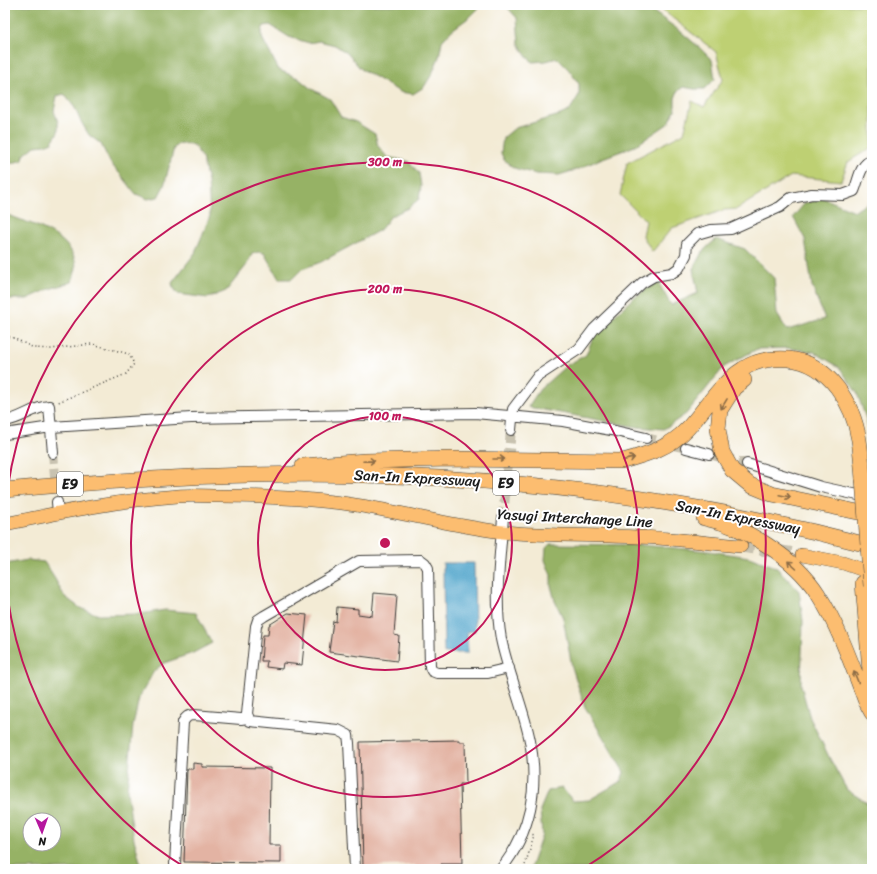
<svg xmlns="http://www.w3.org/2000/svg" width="877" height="874" viewBox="0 0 877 874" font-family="Sriracha,sans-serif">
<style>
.green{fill:#bed073;stroke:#6d7648}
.forest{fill:#96b265;stroke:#596740;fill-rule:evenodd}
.water{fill:#4fa4cb;stroke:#366074}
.building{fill:#e3b3a3}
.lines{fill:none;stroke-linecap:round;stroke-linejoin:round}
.minor-tunnel{stroke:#c8c2b0;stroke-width:10;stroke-dasharray:10 5;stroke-linecap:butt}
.major-tunnel{stroke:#c8c2b0;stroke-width:13;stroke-dasharray:13 6;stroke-linecap:butt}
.minor-casing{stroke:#3c3b38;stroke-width:12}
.major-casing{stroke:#3c3b38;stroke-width:14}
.highway-casing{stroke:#3c3b38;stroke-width:16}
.path{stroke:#3c3b38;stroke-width:1.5;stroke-dasharray:1 3;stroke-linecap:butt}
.minor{stroke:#fff;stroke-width:10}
.major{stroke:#fcbd6f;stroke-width:13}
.highway{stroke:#fcbd6f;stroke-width:15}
.highway-bridge-casing{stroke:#3c3b38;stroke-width:16;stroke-linecap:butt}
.highway-bridge{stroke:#fcbd6f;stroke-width:15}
.oneway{stroke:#8c6c46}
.ring{fill:none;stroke:#c2185b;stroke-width:2}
.labels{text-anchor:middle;stroke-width:4;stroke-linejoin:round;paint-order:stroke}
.shield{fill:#fff;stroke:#606060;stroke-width:1}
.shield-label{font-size:14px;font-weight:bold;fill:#1c1c1c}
.street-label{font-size:15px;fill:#1c1c1c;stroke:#fff}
.centre{fill:#c2185b;stroke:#fff;stroke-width:2}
.ring-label{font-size:12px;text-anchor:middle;font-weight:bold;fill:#c2185b;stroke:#fff;stroke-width:4;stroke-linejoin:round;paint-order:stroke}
</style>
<rect width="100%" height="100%" fill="#fff"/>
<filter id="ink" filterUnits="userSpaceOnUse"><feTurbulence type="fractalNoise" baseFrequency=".025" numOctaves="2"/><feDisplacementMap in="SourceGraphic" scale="8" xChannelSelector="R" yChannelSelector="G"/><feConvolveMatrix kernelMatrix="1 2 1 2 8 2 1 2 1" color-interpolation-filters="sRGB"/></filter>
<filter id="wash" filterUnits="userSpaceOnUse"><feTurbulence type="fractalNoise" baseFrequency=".012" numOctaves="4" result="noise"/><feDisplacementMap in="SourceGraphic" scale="16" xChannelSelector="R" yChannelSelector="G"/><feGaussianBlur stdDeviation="0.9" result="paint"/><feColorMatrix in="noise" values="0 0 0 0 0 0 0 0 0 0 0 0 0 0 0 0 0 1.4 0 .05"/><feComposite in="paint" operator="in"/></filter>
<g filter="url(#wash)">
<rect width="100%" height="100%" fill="#f3ebd5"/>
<!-- green -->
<path class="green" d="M656,5h216v142l-24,15 -7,19 -50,-5 -54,33 -13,1 -52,18 -20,24 -9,-16 3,-15 -26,-26 7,-32 57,-30 8,-32 12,6 19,-28 -7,-27z"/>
<!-- forest -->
<path class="forest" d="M5,5h491l-16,2 -9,9 -19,14 -10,11 -3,16 -7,17 -8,13 -11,7 -13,-2 -39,-23 -14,-16 -12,-8 -16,-4 -10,2 -20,-6 -19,-12 -6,1 -2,4v8l17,32 19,8 12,10 20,11 11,18 15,5 19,12 3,12 9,11 21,4 11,12 2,13 -2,13 -11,9 -17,8 -11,14 -59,32 -19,7 -10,10h-13l-15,-26 -6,-1 -6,2 -6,12 -20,25 -18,7 -30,-4 -5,-7 -1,-4 23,-30 15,-37 -2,-35 -6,-23 -8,-13 -15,-2 -5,5 -10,38 -6,11 -10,2 -12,-5 -14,-18 -11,-12 -10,-20 -12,-9 -9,-15 -5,-12 -11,-14 -7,2 -3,15 4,11v10l-6,10 -7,3 -10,1 -11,9 -1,5 -18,5z
M498,5h146l36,26 20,17 12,12 3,19 -10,10h-11l-11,-2 -5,4 -3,7v12l-6,13 -34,23 -35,13 -21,10 -20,6 -23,-1 -22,-6 -10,-8 -3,-7 2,-15 12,-10 45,-13 9,-4 10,-16v-11l-10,-14 -12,-12 -11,3 -14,1 -8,-9 -5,-10 -2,-25 -9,-10z
M823,198l32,13 17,-11v-2v263l-6,-42 -9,-26 -18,-26 -25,-15 -26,-4 -31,1 -33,18 -38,47 -22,15 -27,-2 -109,-20 12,-18 27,-24 19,-10 8,-20 39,-37 25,-16 13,23 27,-12 -5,-24 9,-17 14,-13 29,10 29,29 3,36 10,16 38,-11 -13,-33 -7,-47 -12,-22 12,-14z
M5,214c25,10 69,20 71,53 0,4 -3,10 -4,15l-23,7 -22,10h-22z
M550,544l90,1 69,6 40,6 27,10 23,24 4,30 -2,64 9,33 19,39 18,33 25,16v63h-342l12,-34 -2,-25 8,-19 14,-3 11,13 16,-1 32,-19 3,-9 -39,-65 -13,-40 -9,-49 -8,-17 -4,-15v-11l-6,-15 1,-12z
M28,560l16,2 11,17 9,17 16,12 19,7 41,-1 25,-4 31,3 16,30 -19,10 -29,10 -10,8 -15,27 -6,27 -6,67 7,47 8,30h-137v-305zM30,820h24v24h-24z"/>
<!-- water -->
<path class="water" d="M443,563h31l1,68 -8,1 1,21h-24z"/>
<g id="blocks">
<!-- building -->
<path class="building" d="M374,593l23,2 -3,40 5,1 -2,25 -68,-9 4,-31 3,1 1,-15 21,2v5l14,2z
M288,613l19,2 -5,50 -19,-2 -1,6 -16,-2 1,-6h-6l2,-26h5l1,-10z
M459,740v2h6l1,42h-6l2,80h-21v5h-26v-4l-52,2 -3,-125z
M193,763l9,1v3l68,1 -1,77h12v18l-97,-1 3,-93h6z"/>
</g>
</g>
<g filter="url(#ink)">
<use href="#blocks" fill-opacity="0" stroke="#3c3b38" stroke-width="1"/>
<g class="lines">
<!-- minor-tunnel -->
<path class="minor-tunnel" d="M646,438l40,10
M53,453l4,49
M709,454l38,10
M503,518l8,-88"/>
<!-- major-tunnel -->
<path class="major-tunnel" d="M741,546l61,9"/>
<defs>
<path id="minor" d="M5,421c16,-2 28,-14 44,-15l4,47
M511,430l2,-21 25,-33 41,-27 15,-20 48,-46 12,-7 18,-3 7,-5 7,-13 1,-11 10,-10 14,-4 20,-1 49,-22 11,-9 21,-4 31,1 11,-4c5,-11 5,-26 18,-31
M5,434l46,-7 140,-9 284,-5 88,8 48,9 35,8
M686,448l23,6
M747,464l74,23 51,11
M57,502l1,11
M176,869l-1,-5 8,-142c3,-5 5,-7 11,-7l47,4 7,-1
M355,869l-6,-126 -1,-8 -10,-5 -88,-9 -3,-7 9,-88 2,-6 6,-4 95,-55 62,-1 4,3 3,5 2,99 2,4 5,2h51l21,-5
M501,869c30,-37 38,-82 29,-128 -7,-35 -22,-68 -29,-102 -7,-40 -1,-82 2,-121"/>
<path id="major" d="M5,524c57,-12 115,-24 173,-28 13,-1 27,0 41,0 41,0 82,2 123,7 54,7 107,23 161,29 45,4 89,3 134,5 35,1 70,6 104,9
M802,555l41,8 29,10"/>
<path id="highway" d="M744,380l-10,8 -14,22 -2,19 4,23 10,18 18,15 22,9 100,21
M303,466l62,-5 87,-2 171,2c25,-7 46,-13 64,-32 19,-20 32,-45 56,-60 13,-9 31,-11 46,-10 41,4 64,45 70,81 2,13 3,26 4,39
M5,490c119,-11 239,-18 359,-15 172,4 342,28 508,71
M704,518c41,8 91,40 114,76 21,33 34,71 48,108l6,11
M863,583l7,88 2,10"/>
</defs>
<!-- minor casing -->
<use href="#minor" class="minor-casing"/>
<!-- major casing -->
<use href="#major" class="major-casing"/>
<!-- highway casing -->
<use href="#highway" class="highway-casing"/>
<!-- path -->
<path class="path" d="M5,336l6,1 23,11 17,1 41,-5 37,10 5,10 -8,10 -70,29
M524,869l10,-34 -3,-1"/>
<!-- minor -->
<use href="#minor" class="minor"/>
<!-- major -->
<use href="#major" class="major"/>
<!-- highway -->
<use href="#highway" class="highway"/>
<defs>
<path id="highway-bridge" d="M863,479l8,107"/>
</defs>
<!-- highway-bridge casing -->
<use href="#highway-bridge" class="highway-bridge-casing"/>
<!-- highway-bridge -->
<use href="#highway-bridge" class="highway-bridge"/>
</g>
<!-- one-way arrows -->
<defs><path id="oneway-shaft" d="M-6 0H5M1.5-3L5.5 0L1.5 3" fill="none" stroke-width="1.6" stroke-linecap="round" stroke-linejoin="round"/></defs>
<g class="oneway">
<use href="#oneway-shaft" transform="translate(724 404) rotate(121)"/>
<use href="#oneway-shaft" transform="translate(499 459)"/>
<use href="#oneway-shaft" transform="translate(629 459) rotate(-13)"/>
<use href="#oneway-shaft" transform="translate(369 461) rotate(-2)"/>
<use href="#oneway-shaft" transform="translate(785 496) rotate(12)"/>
<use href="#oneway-shaft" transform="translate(792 565) rotate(-138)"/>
<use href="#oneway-shaft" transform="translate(856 677) rotate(-112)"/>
</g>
</g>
<!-- distance rings -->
<g class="ring">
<circle cx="385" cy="543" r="127"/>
<circle cx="385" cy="543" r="254"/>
<path d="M186 868A381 381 0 0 1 5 573M5 513A381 381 0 1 1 584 868"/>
</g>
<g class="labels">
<!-- shield labels -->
<g class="shield">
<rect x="493" y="471" width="26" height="24" rx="3"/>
<rect x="57" y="472" width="26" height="24" rx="3"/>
</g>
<g class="shield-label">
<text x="506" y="488">E9</text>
<text x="70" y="489">E9</text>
</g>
<!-- street labels -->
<g class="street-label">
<text transform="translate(417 478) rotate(3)" y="5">San-In Expressway</text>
<text transform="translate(738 517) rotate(11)" y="5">San-In Expressway</text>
<text transform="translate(575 518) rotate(3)" y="5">Yasugi Interchange Line</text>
</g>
</g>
<circle cx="385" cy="543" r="6" class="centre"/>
<g class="ring-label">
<text x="385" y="166">300 m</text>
<text x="385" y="293">200 m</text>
<text x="385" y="420">100 m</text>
</g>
<!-- margin -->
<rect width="877" height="874" fill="none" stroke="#fff" stroke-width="20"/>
<!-- north arrow -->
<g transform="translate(42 832) rotate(178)"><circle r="19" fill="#ffffff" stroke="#a4a4a4"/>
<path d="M0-3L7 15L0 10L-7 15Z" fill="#b5179e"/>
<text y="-6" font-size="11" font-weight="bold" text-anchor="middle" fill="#1c1c1c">N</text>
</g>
</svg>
